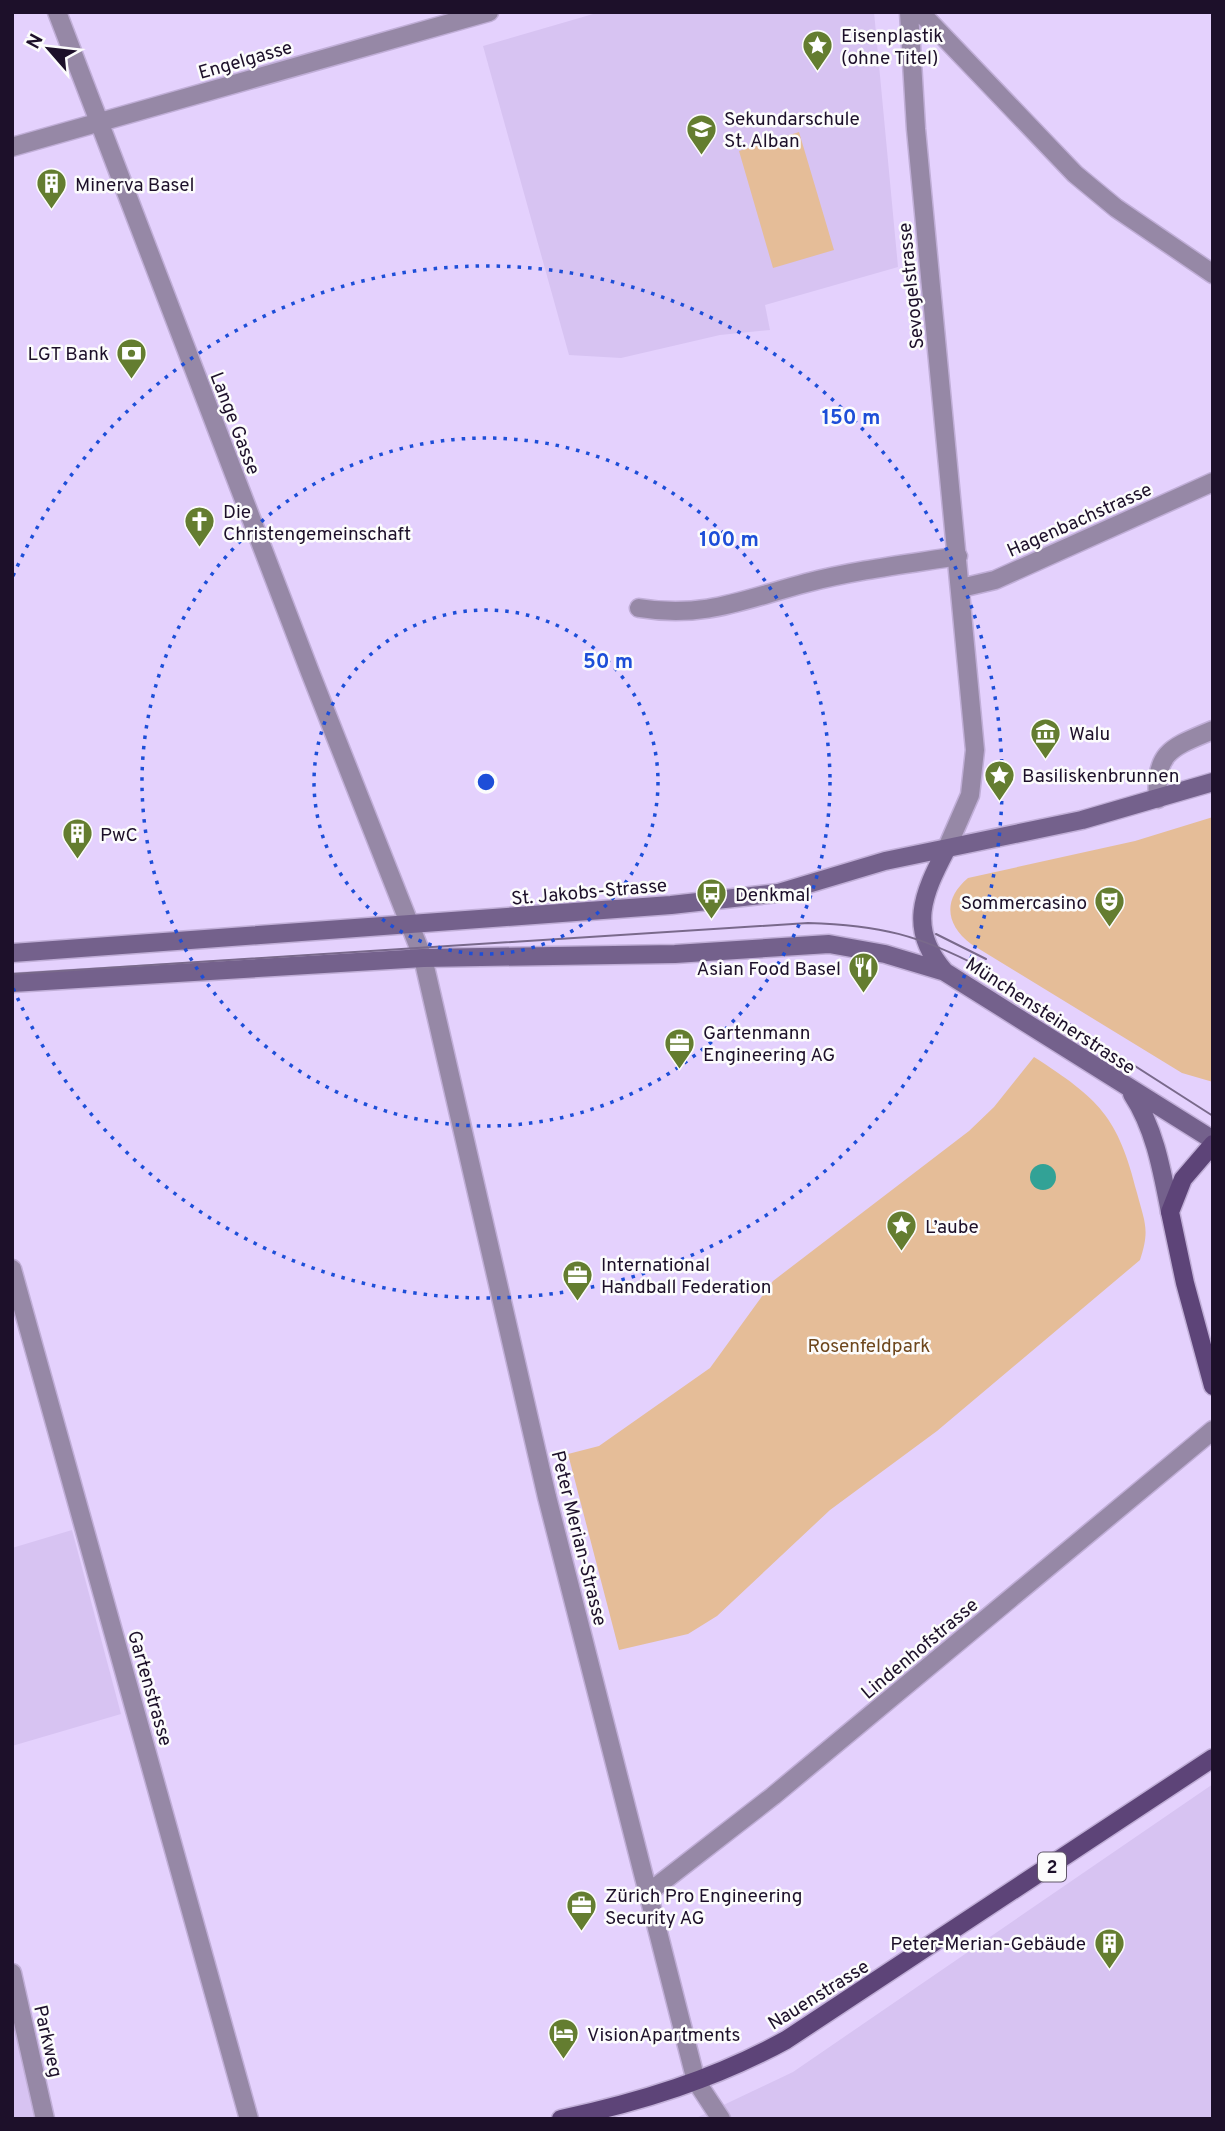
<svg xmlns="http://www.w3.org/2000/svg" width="1225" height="2131" viewBox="0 0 1225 2131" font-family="Overpass,sans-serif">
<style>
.built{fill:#d7c3f2}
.green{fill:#e5bd98}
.water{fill:#32a296}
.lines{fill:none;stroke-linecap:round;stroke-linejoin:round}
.minor-casing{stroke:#c0aed7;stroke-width:21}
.tertiary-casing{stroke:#c0aed7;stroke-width:21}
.secondary-casing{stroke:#c0aed7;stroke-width:21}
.primary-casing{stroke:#c0aed7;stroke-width:21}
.minor{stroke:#9688a6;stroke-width:18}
.tertiary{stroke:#9688a6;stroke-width:18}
.secondary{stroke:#74618c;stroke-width:18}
.primary{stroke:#5d4478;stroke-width:18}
.tram{stroke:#79698b;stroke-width:2}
.ring{fill:none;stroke:#1d4ed8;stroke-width:3.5;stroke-dasharray:3.5 7}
.labels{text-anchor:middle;stroke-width:5;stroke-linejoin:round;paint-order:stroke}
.shield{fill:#fcfcfc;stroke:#605769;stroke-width:2}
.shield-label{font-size:18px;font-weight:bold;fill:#1d102a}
.poi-label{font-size:19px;fill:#1d102a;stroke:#fcfcfc;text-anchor:start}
.street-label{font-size:19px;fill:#1d102a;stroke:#fcfcfc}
.park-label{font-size:19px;fill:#6d461c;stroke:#fcfcfc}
.centre{fill:#1d4ed8;stroke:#fcfcfc;stroke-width:3.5}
.ring-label{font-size:21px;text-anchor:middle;font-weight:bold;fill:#1d4ed8;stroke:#fcfcfc;stroke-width:5;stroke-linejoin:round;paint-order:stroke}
</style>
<rect width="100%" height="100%" fill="#e4d1fd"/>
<!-- built -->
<path class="built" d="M600,12h274l24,255 -133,38 5,25 -50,5 -99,23 -52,-3 -86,-309z
M72,1530l49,184 -109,32v-198z
M1213,1784v335h-519l99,-47z
M12,1991l28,128h-28z"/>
<!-- green -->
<path class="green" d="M799,132l35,118 -61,18 -34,-117z
M1213,817v265l-31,-9 -211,-129c-26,-20 -28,-45 -3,-66l167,-37z
M1034,1057c65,42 84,59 103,136 8,30 13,37 3,67l-203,171 -107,79 -113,106 -29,18 -69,16 -51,-196 31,-8 111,-78 63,-87 196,-150 25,-24z"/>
<!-- water -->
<path class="water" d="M1030 1177a13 13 0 1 1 26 0a13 13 0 1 1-26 0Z"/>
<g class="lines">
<defs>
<path id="minor" d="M57,12l253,660 113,286 124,539 149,584
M909,12l7,117 59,621 -5,45 -24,55
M920,12l155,162 41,34 97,66
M12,147l477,-135
M961,588l34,-8 218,-98
M639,608c65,11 106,-9 167,-25 50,-13 101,-19 152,-27
M1158,799c-4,-48 15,-52 55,-69
M12,1269l237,850
M648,1893l125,-97 440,-366
M12,1973l33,146"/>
<path id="tertiary" d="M696,2081l25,38"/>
<path id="secondary" d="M946,850c-23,44 -39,79 -1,122l268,168
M12,953l659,-48 107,-12 107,-32 197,-41 131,-38
M12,983l411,-25 252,-4 154,-10 56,10 60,18
M1132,1094c23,35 30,77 38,118"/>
<path id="primary" d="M1213,1144l-30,35 -13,33 15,71 28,103
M561,2119c79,-17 154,-40 225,-79l427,-282"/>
</defs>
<!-- minor casing -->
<use href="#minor" class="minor-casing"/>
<!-- tertiary casing -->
<use href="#tertiary" class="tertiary-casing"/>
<!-- secondary casing -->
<use href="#secondary" class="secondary-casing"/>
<!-- primary casing -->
<use href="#primary" class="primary-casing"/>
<!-- minor -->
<use href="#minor" class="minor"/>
<!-- tertiary -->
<use href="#tertiary" class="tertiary"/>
<!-- secondary -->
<use href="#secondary" class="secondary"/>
<!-- primary -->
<use href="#primary" class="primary"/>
<!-- tram -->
<path class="tram" d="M936,934l50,25
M12,974l796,-51c72,2 111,12 174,45l231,148"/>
</g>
<!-- distance rings -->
<g class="ring">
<circle cx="486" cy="782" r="172"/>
<circle cx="486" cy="782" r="344"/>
<path d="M13 576A516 516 0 1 1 13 988"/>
</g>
<!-- icons -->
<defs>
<symbol id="sight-pin" viewBox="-11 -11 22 30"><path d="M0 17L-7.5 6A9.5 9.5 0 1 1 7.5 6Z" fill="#647d30" stroke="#fcfcfc"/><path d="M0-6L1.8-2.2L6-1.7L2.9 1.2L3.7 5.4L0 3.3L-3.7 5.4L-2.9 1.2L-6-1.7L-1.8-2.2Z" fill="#fff"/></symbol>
<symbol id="school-pin" viewBox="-11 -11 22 30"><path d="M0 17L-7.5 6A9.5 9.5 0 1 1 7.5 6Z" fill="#647d30" stroke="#fcfcfc"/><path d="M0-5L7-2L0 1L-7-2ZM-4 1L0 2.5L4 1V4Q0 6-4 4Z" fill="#fff"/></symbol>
<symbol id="building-pin" viewBox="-11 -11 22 30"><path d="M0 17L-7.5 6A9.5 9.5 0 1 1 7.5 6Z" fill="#647d30" stroke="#fcfcfc"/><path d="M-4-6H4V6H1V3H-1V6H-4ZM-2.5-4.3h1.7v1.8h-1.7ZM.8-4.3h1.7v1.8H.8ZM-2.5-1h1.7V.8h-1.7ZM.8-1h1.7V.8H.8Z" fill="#fff"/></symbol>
<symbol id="bank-pin" viewBox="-11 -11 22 30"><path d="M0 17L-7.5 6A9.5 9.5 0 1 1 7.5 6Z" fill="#647d30" stroke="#fcfcfc"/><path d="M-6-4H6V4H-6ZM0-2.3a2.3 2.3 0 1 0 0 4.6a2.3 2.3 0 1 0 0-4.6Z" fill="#fff"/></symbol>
<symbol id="church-pin" viewBox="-11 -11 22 30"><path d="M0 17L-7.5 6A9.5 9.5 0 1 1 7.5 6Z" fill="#647d30" stroke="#fcfcfc"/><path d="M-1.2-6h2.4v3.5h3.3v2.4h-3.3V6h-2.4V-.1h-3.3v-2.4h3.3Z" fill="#fff"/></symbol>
<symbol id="museum-pin" viewBox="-11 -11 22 30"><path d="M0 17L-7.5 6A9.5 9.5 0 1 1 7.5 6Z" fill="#647d30" stroke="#fcfcfc"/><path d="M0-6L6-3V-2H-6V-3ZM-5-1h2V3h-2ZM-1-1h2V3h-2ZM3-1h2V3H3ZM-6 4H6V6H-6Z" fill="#fff"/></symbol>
<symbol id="bus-pin" viewBox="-11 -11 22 30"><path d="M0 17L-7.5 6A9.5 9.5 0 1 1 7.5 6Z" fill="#647d30" stroke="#fcfcfc"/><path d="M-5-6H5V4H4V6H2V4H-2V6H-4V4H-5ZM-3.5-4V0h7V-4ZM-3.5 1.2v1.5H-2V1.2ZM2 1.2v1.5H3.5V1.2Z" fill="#fff"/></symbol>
<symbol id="theatre-pin" viewBox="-11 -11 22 30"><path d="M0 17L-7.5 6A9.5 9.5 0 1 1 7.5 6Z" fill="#647d30" stroke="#fcfcfc"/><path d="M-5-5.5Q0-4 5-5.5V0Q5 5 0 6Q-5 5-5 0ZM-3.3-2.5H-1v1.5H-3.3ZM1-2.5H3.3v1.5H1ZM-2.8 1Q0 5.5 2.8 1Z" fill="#fff"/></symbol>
<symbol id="restaurant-pin" viewBox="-11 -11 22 30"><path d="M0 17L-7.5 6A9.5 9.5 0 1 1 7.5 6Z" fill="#647d30" stroke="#fcfcfc"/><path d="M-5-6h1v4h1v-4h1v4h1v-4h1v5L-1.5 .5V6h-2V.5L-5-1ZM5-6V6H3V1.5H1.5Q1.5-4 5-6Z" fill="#fff"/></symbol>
<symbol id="office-pin" viewBox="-11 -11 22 30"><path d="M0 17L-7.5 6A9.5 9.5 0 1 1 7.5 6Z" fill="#647d30" stroke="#fcfcfc"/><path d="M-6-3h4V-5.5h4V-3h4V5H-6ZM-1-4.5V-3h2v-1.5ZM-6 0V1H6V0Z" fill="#fff"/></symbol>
<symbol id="hotel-pin" viewBox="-11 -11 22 30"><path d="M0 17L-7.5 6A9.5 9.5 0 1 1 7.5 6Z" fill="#647d30" stroke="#fcfcfc"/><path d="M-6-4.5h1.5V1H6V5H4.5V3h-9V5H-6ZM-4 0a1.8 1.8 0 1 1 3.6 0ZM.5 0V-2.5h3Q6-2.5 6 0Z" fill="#fff"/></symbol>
</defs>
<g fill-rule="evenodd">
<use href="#sight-pin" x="800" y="28" width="35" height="47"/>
<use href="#school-pin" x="684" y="112" width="35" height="47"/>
<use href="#building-pin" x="34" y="166" width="35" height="47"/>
<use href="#bank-pin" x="114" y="336" width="35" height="47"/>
<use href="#church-pin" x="182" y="504" width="35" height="47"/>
<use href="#museum-pin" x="1028" y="716" width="35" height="47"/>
<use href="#sight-pin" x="982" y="758" width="35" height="47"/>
<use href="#building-pin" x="60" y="816" width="35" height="47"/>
<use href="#bus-pin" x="694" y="876" width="35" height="47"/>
<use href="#theatre-pin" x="1092" y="884" width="35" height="47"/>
<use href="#restaurant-pin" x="846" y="950" width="35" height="47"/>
<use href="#office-pin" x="662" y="1026" width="35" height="47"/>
<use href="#sight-pin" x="884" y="1208" width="35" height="47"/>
<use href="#office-pin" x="560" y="1258" width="35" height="47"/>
<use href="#office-pin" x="564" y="1888" width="35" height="47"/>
<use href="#building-pin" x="1092" y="1926" width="35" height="47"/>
<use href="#hotel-pin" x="546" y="2016" width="35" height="47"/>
</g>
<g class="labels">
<!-- shield labels -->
<rect class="shield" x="1038" y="1852.5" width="28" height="29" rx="5"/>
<g class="shield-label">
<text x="1052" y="1873">2</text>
</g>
<!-- poi labels -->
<g class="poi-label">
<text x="841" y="42">Eisenplastik<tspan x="841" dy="22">(ohne Titel)</tspan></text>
<text x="724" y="125">Sekundarschule<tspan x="724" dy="22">St. Alban</tspan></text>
<text x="75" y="191">Minerva Basel</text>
<text x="109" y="360" text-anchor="end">LGT Bank</text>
<text x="223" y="518">Die<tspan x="223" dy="22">Christengemeinschaft</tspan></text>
<text x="1069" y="740">Walu</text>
<text x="1022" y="782">Basiliskenbrunnen</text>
<text x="100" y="841">PwC</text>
<text x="735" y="901">Denkmal</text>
<text x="1087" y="909" text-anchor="end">Sommercasino</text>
<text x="841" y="975" text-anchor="end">Asian Food Basel</text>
<text x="703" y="1039">Gartenmann<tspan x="703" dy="22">Engineering AG</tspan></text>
<text x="925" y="1233">L’aube</text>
<text x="601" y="1271">International<tspan x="601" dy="22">Handball Federation</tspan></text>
<text x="605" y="1902">Zürich Pro Engineering<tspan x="605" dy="22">Security AG</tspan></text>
<text x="1086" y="1950" text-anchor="end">Peter-Merian-Gebäude</text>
<text x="587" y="2041">VisionApartments</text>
</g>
<!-- street labels -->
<g class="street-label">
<text transform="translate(245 59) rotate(-16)" y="7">Engelgasse</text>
<text transform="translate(910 286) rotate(-96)" y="7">Sevogelstrasse</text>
<text transform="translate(236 423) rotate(69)" y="7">Lange Gasse</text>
<text transform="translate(1079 519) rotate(-24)" y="7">Hagenbachstrasse</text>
<text transform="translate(589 891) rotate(-5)" y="7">St. Jakobs-Strasse</text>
<text transform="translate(1051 1015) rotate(33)" y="7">Münchensteinerstrasse</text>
<text transform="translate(580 1538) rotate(76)" y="7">Peter Merian-Strasse</text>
<text transform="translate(919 1648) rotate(-40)" y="7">Lindenhofstrasse</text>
<text transform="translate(151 1688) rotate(74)" y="7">Gartenstrasse</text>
<text transform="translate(818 1994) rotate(-32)" y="7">Nauenstrasse</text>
<text transform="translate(49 2041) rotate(77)" y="7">Parkweg</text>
</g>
<!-- park labels -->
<g class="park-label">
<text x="869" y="1352">Rosenfeldpark</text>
</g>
</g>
<circle cx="486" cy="782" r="10" class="centre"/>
<g class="ring-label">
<text x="851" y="424">150 m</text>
<text x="729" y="546">100 m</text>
<text x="608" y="668">50 m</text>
</g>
<!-- border -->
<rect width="1225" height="2131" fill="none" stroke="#1d102a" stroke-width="28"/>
<!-- north arrow -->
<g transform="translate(49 49) rotate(298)" stroke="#fcfcfc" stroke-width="5" paint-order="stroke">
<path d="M0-5L12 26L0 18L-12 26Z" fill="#1d102a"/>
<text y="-10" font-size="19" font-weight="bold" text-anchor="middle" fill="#1d102a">N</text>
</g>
</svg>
